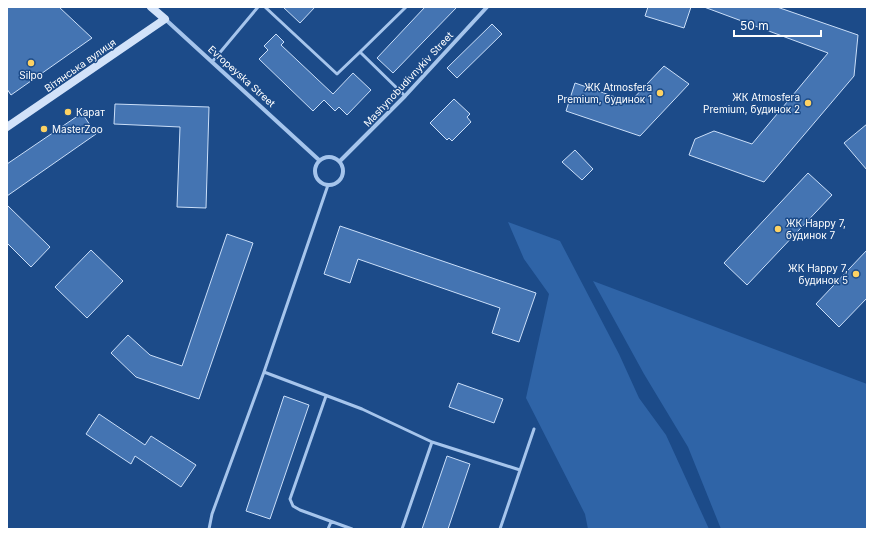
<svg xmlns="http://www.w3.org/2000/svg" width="874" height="536" viewBox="0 0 874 536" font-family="Inter,sans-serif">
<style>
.green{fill:#2f64a7}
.building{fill:#4474b2;stroke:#cbdff9}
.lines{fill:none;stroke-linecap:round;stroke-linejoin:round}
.lane{stroke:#a6c5ec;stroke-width:3}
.street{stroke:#a6c5ec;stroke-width:4}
.secondary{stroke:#d2e2f9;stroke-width:8}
.poi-dot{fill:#fdd263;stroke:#1c4b89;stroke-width:1.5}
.labels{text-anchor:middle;stroke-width:3;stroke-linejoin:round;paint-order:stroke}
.street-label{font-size:10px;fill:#fff;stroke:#1c4b89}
.poi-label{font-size:10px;fill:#fff;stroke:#1c4b89;text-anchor:end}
</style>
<rect width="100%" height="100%" fill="#1c4b89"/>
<!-- green -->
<path class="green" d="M508,222l52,19 59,113 20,44 27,37 43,94h-121l-3,-15 -59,-116 23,-104 -25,-35z
M593,281l274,103v145h-146l-33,-82 -44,-73z"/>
<!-- building -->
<path class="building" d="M7,7h52l33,31 -81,57 -4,-6z
M283,7h32l-15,16z
M425,7h32l-64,66 -16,-15z
M648,7h43l-7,21 -39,-12z
M704,7h73l81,28 -4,41 -90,106 -75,-27 6,-16 19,-8 38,13 76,-91z
M492,24l10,10 -45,44 -10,-10z
M276,34l8,8 -3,3 52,49 20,-21 18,17 -24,25 -8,-8 -4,4 -11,-11 -11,11 -54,-52 9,-9 -4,-4z
M664,66l25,18 -49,52 -74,-25 9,-28 55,19z
M454,99l16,15 -3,3 4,5 -19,19 -3,-3 -2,2 -17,-17z
M115,104l94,3 -3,101 -29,-1 3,-80 -66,-3z
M82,113l14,21 -89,62v-32z
M867,124v46l-23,-27z
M575,150l18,19 -11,11 -20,-18z
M808,173l24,22 -85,90 -23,-22z
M7,205l43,42 -19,20 -24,-24z
M340,226l196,67 -17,49 -27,-9 8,-25 -142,-49 -8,24 -26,-9z
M227,234l26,9 -54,156 -63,-22 -25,-24 17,-18 22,20 32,11z
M91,250l32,31 -36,37 -32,-31z
M867,250v48l-28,29 -23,-23z
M458,383l45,16 -9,24 -45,-16z
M284,396l25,9 -39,114 -24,-8z
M99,414l46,31 6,-9 45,29 -15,22 -46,-31 -4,8 -45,-30z
M447,456l23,8 -22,65h-26z"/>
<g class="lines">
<!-- lane -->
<path class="lane" d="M265,7l72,67 23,-22 45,44
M360,52l46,-45
M212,62l46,-55
M264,372l98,37 70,33 88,28
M326,396l-36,103 3,7 7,4 52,19
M209,529l3,-15 52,-142 64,-187
M328,529l3,-7
M402,529l30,-87
M500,529l34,-100"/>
<!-- street -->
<path class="street" d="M165,19l154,141
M315 171a14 14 0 1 1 28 0a14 14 0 1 1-28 0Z
M340,161l65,-65 82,-89"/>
<!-- secondary -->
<path class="secondary" d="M7,127l158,-108 -14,-12"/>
</g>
<!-- markers -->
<g class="poi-dot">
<circle cx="31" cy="63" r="4"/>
<circle cx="660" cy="93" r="4"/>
<circle cx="808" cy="103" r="4"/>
<circle cx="68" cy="112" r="4"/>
<circle cx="44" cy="129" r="4"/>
<circle cx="778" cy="229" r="4"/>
<circle cx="856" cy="274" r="4"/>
</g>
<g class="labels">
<!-- street labels -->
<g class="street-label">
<text transform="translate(80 65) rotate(-35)" y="4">Вітянська вулиця</text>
<text transform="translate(242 76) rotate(42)" y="4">Evropeyska Street</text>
<text transform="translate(408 79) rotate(-47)" y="4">Mashynobudivnykiv Street</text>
</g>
<!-- poi labels -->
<g class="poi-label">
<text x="31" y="79" text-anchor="middle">Silpo</text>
<text x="652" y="91">ЖК Atmosfera<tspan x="652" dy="12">Premium, будинок 1</tspan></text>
<text x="800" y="101">ЖК Atmosfera<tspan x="800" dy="12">Premium, будинок 2</tspan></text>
<text x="76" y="116" text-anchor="start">Карат</text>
<text x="52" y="133" text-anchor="start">MasterZoo</text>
<text x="786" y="227" text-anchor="start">ЖК Happy 7,<tspan x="786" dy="12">будинок 7</tspan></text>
<text x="848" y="272">ЖК Happy 7,<tspan x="848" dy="12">будинок 5</tspan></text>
</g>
</g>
<!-- border -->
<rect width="874" height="536" fill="none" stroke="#ffffff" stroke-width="16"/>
<!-- scale -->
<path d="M734 30v6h87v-6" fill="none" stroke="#ffffff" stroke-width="2"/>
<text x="740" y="30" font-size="12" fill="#ffffff" stroke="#1c4b89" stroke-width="3" paint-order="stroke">50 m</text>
</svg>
